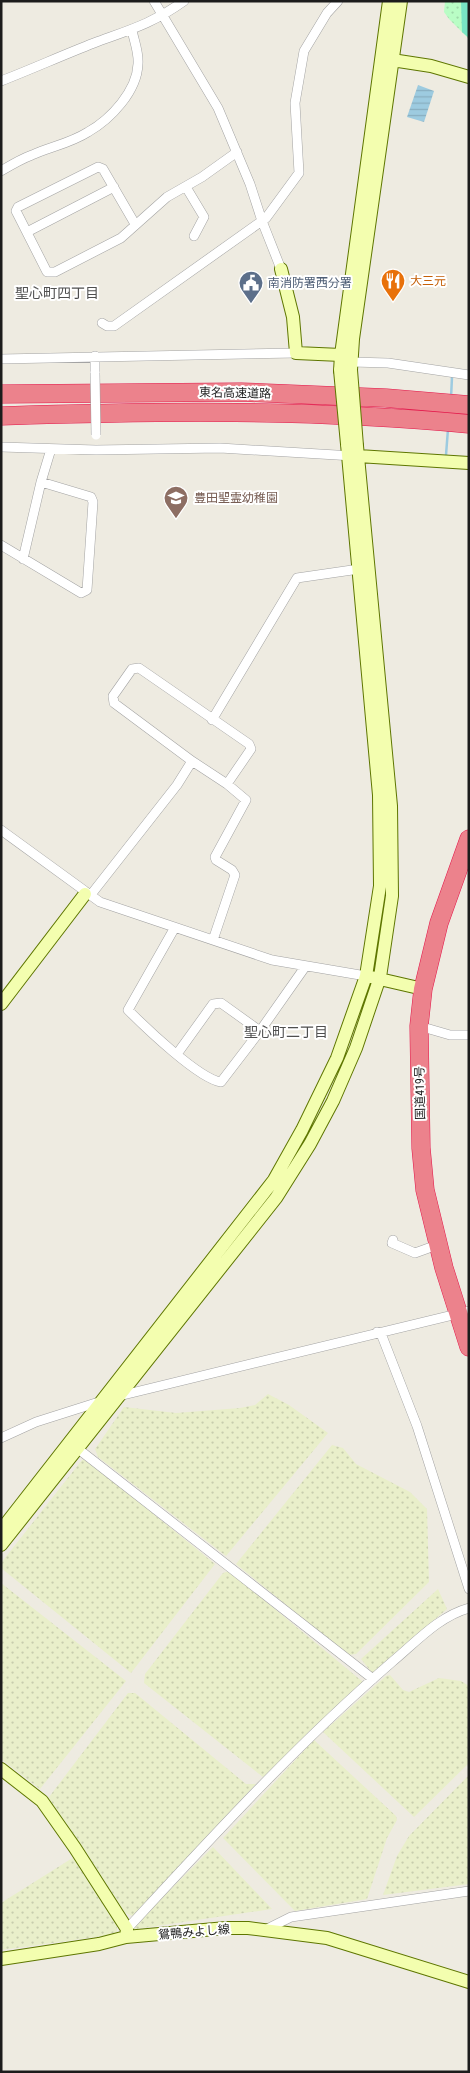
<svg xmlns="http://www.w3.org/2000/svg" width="470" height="2073" viewBox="0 0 470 2073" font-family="'Roboto Condensed','Noto Sans JP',sans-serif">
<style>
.farmland{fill:url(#farmland-dots)}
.park{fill:url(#park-dots)}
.pitch{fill:#78e4c4}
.water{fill:url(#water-rules)}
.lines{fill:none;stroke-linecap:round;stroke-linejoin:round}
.stream{stroke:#9dcbe0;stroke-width:2.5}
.street-casing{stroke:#a3a3a3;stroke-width:10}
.secondary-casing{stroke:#5e7600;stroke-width:14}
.highway-casing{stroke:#e3174a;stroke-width:19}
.street{stroke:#fff;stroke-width:9}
.secondary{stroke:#f3feaf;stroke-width:12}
.highway{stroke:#ec828c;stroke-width:18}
.street-bridge-casing{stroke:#a3a3a3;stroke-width:10;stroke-linecap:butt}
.secondary-bridge-casing{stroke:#5e7600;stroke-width:14;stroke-linecap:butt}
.street-bridge{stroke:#fff;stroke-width:9}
.secondary-bridge{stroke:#f3feaf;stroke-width:12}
.labels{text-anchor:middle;stroke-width:4;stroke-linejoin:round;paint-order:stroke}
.food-label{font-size:12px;fill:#c56008;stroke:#fff;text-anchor:start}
.service-label{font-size:12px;fill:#4e5e75;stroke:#fff;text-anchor:start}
.street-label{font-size:12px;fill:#1c1c1c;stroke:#fff}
.education-label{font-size:12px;fill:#785e54;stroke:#fff;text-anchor:start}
.neighbourhood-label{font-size:14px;fill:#4f4f4f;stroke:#fff}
</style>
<defs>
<pattern id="farmland-dots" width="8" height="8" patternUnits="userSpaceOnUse" patternTransform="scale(1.25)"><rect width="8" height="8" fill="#e9efca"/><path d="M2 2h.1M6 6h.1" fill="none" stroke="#c7ccad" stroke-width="1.8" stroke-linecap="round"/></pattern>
<pattern id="park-dots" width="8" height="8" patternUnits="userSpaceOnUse" patternTransform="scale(1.25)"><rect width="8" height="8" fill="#b9fdc5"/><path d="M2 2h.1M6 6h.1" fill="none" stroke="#9ed8a9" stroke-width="1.8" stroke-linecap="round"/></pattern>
<pattern id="water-rules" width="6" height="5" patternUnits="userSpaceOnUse" patternTransform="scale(1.25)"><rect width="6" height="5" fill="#9dcbe0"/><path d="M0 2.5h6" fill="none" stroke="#87aec0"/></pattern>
</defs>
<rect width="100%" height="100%" fill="#eeebe1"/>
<!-- farmland -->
<path class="farmland" d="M268,1394l21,11 39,28 -102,123 -128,-99 -3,-8 29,-42 52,6 64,-5 15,-3z
M332,1445l11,3 13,16 54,28 17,17 2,73 -73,72 -8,1 -112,-91z
M86,1459l129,105 -84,109 -130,-105v-5l81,-103z
M229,1571l134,111 -100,95 -119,-94 1,-9 78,-101z
M1,1583l125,98 -86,108 -39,-30z
M438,1589l9,20 -75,64 -11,-14z
M390,1675l13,15 6,2 30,-14 22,3 8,5v77l-55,54 -91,-85 63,-56z
M128,1693h7l111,91h10l-123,132 -8,-3 -79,-112z
M314,1740l82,76 1,4 -10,18 -20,61 -72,12 -72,-73z
M469,1775v109l-86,11 14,-39 12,-20z
M213,1847l59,62 -142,21z
M74,1857l43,65v10l-7,3 -109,15v-47z"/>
<!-- park -->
<path class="park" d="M445,1h24v38l-20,-20 -5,-7z"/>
<!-- pitch -->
<path class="pitch" d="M461,1h8v37l-7,-6z"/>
<!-- water -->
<path class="water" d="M418,85l16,6 -10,31 -17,-5z"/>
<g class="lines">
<!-- stream -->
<path class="stream" d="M451,398l1,-21
M446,455l2,-26"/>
<defs>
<path id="street" d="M154,1l64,107 32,76 12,37 19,48
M1,81c31,-12 62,-26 93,-38 35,-13 58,-19 90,-42
M1,171c10,-6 20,-12 31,-16 18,-8 39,-12 56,-23 23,-13 49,-41 50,-68 1,-12 -4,-23 -6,-34
M186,187l18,30 -10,19
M135,224l-32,-55 -5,-2 -80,40 -2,4 31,61h8l66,-34 46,-41 35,-20 35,-25
M27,232l87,-45
M102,323l5,3h7l152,-108 33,-45 -4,-70 9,-52 23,-38 11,-12
M1,359l295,-6
M352,362l36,1 81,12
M95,373v-17
M1,447l95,3 124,-2 133,8
M1,545l80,48 6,-3 6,-88 -2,-5 -50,-15
M23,559l18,-77 10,-33
M212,720l85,-142 62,-9
M1,830l99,72 172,58 94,16
M85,894l8,-2 84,-107 15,-24
M174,929l-46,81c17,17 71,69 93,72l39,-51 45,-64
M213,940l22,-65 -3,-5 -16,-10 -1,-3 31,-57 -19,-16 -35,-23 -78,-58 -1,-7 19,-27 7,-1 110,76 2,5 -24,35
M419,1026l31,9h19
M177,1054l36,-50 8,-1 39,28
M393,1240l-1,3 23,10 22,-8
M377,1332l5,4 35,90 52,163
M119,1396l350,-85
M1,1438l35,-16 66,-21
M77,1448l296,231
M127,1929c85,-92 170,-185 265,-267 23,-19 47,-46 77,-54
M267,1929l24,-12 178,-26"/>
<path id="secondary" d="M392,60l39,6 38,11
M281,269l12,48 3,36 45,2
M351,370l2,-31 48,-338
M340,371l1,-16 48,-354
M358,456l111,7
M371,977l52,12
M1,1004l84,-110
M1,1530l273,-350 28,-50 35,-72 29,-82 14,-90 -1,-91 -32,-351
M1,1545l275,-347 34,-54 23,-43 23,-53 24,-71 12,-81 -1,-90 -34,-360
M1,1769l41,32 33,47 52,81 -1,8
M1,1959l98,-15 27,-7 100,-9h22l79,10 142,44"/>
<path id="highway" d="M1,394l240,-2 145,6 83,7
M1,416c156,-5 313,-7 468,8
M469,839l-30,84 -16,66 -4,37 2,122 4,42 19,78 25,79"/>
</defs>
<!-- street casing -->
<use href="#street" class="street-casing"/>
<!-- secondary casing -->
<use href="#secondary" class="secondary-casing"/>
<!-- highway casing -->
<use href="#highway" class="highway-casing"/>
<!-- street -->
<use href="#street" class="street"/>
<!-- secondary -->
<use href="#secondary" class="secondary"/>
<!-- highway -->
<use href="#highway" class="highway"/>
<defs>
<path id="street-bridge" d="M95,373l1,62"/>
<path id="secondary-bridge" d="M340,370l7,74
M351,370l6,76"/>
</defs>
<!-- street-bridge casing -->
<use href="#street-bridge" class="street-bridge-casing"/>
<!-- secondary-bridge casing -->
<use href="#secondary-bridge" class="secondary-bridge-casing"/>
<!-- street-bridge -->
<use href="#street-bridge" class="street-bridge"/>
<!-- secondary-bridge -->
<use href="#secondary-bridge" class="secondary-bridge"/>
</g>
<!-- icons -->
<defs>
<symbol id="restaurant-pin" viewBox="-11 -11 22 30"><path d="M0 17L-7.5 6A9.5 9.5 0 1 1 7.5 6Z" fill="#e8710a" stroke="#fff"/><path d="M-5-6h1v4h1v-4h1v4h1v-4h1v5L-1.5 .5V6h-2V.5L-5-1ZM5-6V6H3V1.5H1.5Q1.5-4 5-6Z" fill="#fff"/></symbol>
<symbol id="civic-pin" viewBox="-11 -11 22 30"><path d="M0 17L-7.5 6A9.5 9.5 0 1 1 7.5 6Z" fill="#5c6f8a" stroke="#fff"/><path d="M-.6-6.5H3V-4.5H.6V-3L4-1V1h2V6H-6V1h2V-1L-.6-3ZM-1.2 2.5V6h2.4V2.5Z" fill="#fff"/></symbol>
<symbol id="school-pin" viewBox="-11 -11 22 30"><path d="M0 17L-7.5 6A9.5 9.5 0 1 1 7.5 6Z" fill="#8d6e63" stroke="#fff"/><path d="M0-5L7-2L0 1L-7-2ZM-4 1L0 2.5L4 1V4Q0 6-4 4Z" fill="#fff"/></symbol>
</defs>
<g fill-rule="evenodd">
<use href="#restaurant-pin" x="379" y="267" width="28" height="38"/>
<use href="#civic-pin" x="237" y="269" width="28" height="38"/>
<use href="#school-pin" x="162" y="484" width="28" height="38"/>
</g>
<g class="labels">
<!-- food labels -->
<g class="food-label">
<text x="410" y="285">大三元</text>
</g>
<!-- service labels -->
<g class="service-label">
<text x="268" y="287">南消防署西分署</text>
</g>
<!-- street labels -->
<g class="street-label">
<text transform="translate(235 393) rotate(1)" y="4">東名高速道路</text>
<text transform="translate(420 1093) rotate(-91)" y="4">国道419号</text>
<text transform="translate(194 1932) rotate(-5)" y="4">鴛鴨みよし線</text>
</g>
<!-- education labels -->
<g class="education-label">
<text x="194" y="502">豊田聖霊幼稚園</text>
</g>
<!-- neighbourhood labels -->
<g class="neighbourhood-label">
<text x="57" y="298">聖心町四丁目</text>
<text x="286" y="1037">聖心町二丁目</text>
</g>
</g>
<!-- border -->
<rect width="470" height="2073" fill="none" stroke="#1c1c1c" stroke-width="5"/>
</svg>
